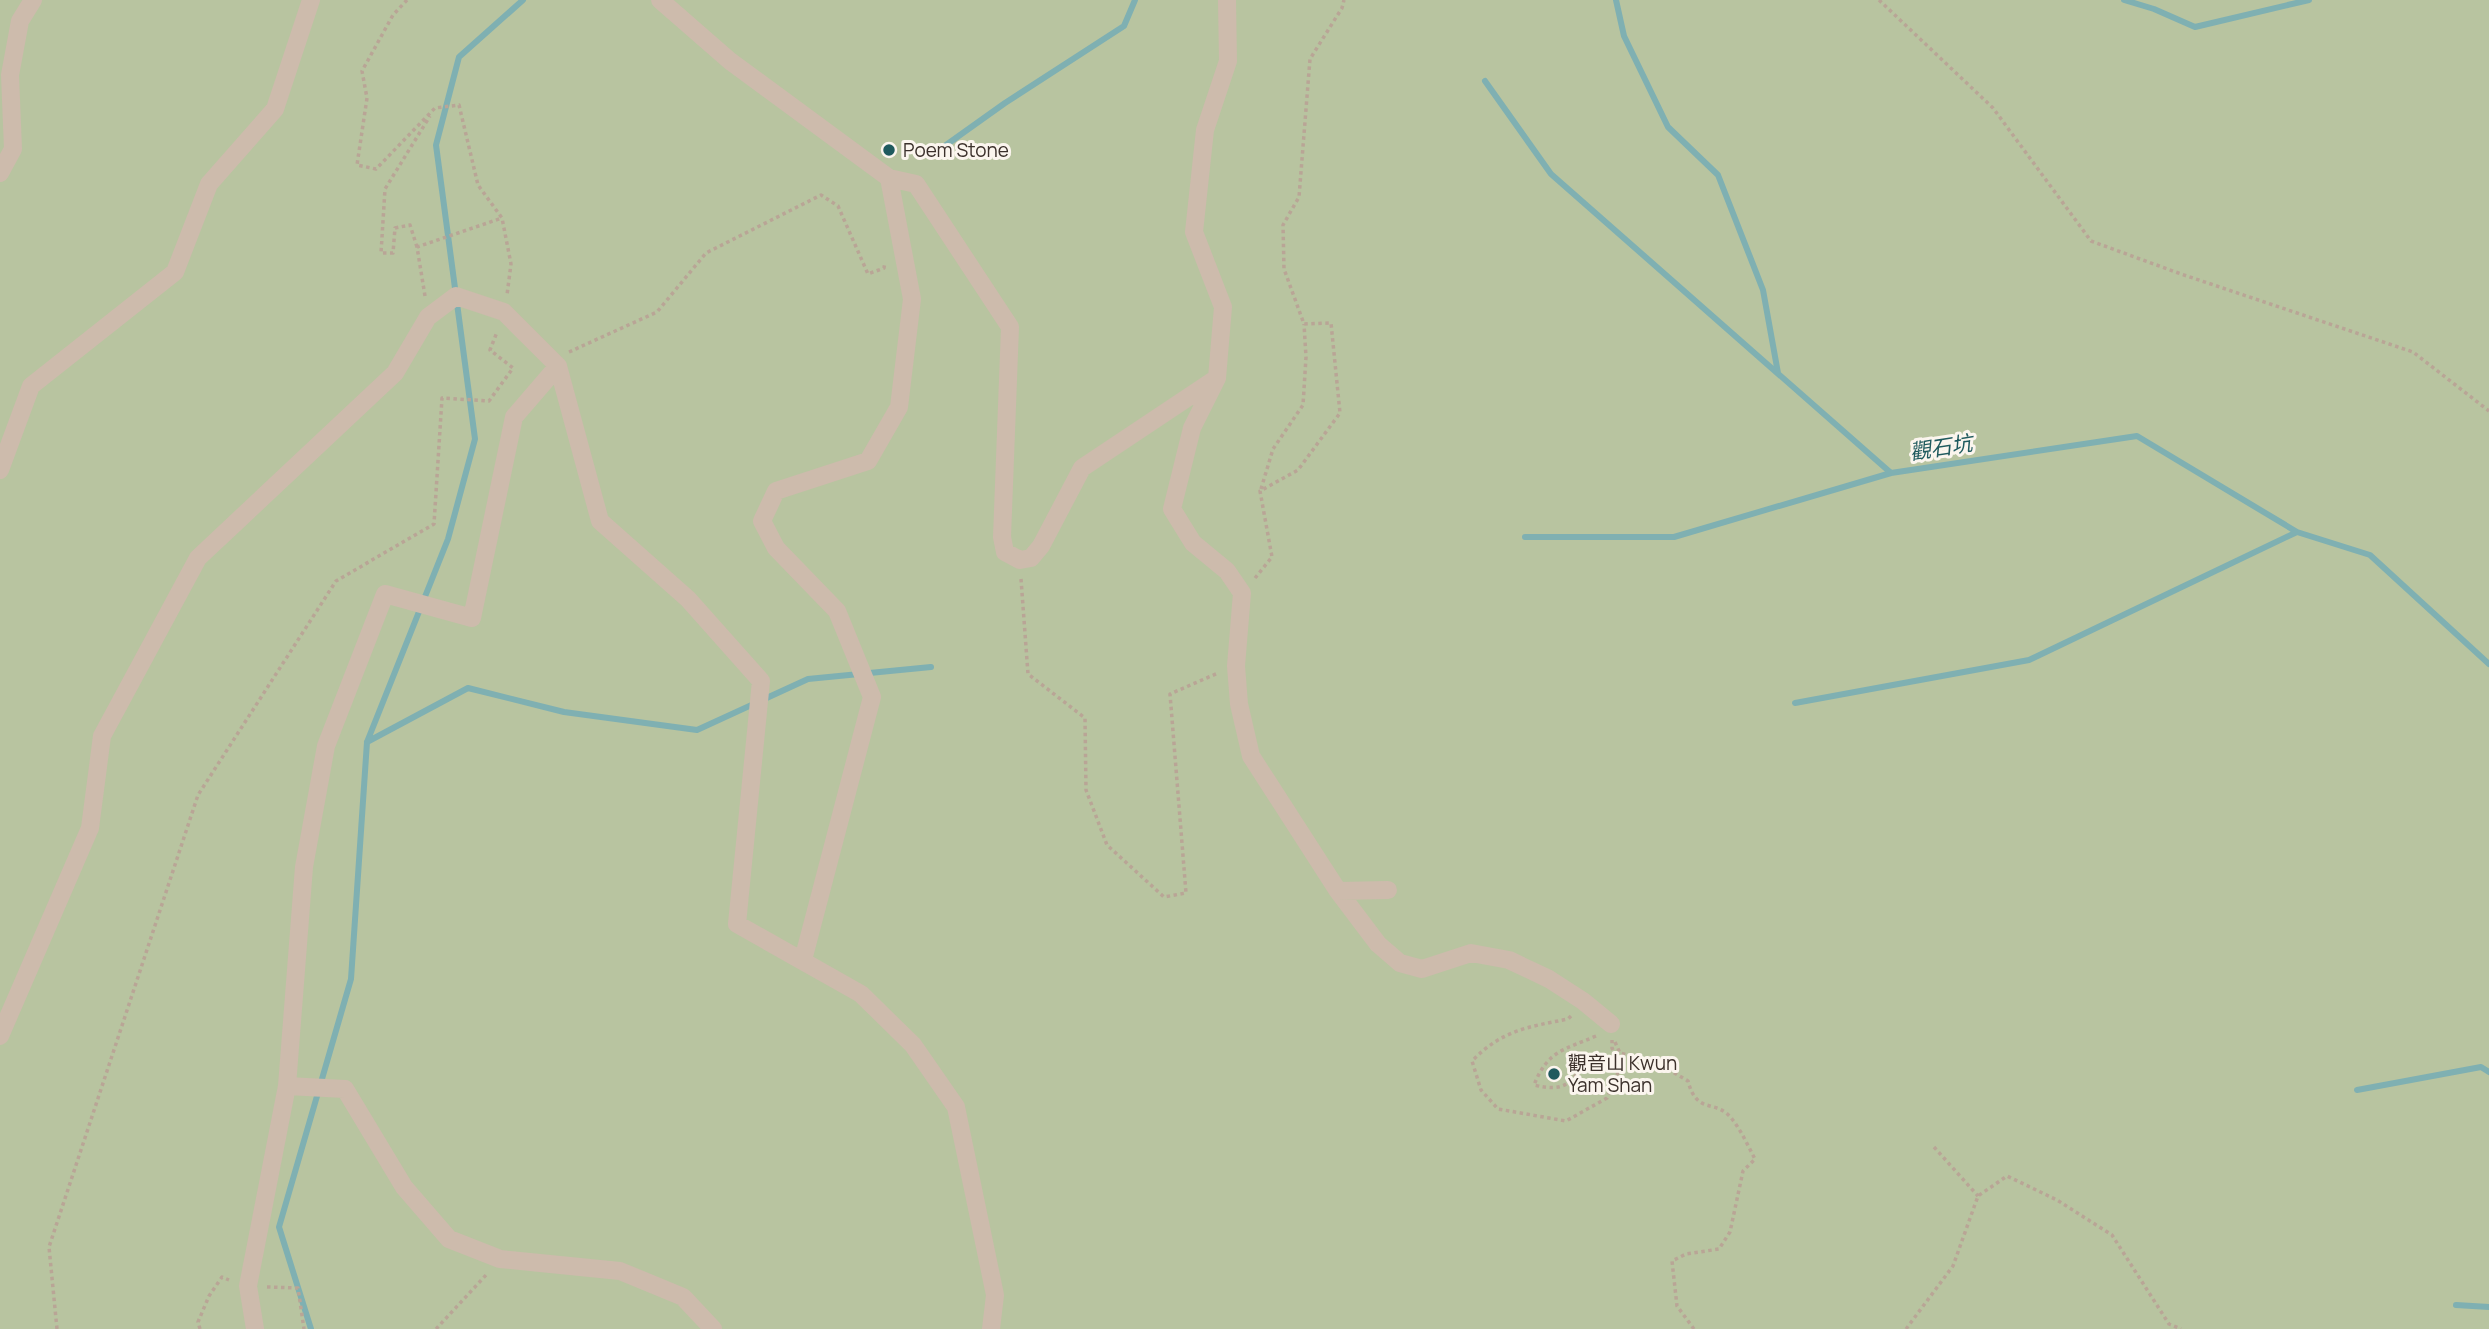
<svg xmlns="http://www.w3.org/2000/svg" width="2489" height="1329" viewBox="0 0 2489 1329" font-family="Manrope,'Noto Sans TC',sans-serif">
<style>
.green{fill:#b8c4a0}
.lines{fill:none;stroke-linecap:round;stroke-linejoin:round}
.stream{stroke:#7fb0b2;stroke-width:6}
.path{stroke:#b9a596;stroke-width:3.5;stroke-dasharray:3.5 3.5;stroke-linecap:butt}
.minor{stroke:#cdbbac;stroke-width:18}
.poi-dot{fill:#1f5a5e;stroke:#fbf5ee;stroke-width:2.5}
.labels{text-anchor:middle;stroke-width:6;stroke-linejoin:round;paint-order:stroke}
.poi-label{font-size:19px;fill:#3b302b;stroke:#fbf5ee;text-anchor:start}
.water-label{font-size:21px;font-style:italic;fill:#1f5a5e;stroke:#fbf5ee}
</style>
<rect width="100%" height="100%" fill="#f4ebe1"/>
<!-- green -->
<path class="green" d="M0,0h2489v1329h-2489z"/>
<g class="lines">
<!-- stream -->
<path class="stream" d="M1616,0l8,36 44,91 50,48 45,115 15,83
M2124,0l30,9 41,18 114,-27
M1485,81l66,93 340,299 246,-37 160,96 73,23 119,109
M939,150l66,-47 119,-77 11,-26
M1525,537h149l217,-64
M1795,703l234,-43 268,-128
M367,742l101,-54 96,24 133,18 111,-51 123,-12
M2357,1090l124,-23 8,5
M2456,1305l33,2
M311,1329l-32,-102 72,-248 16,-237 81,-203 27,-100 -39,-294 23,-88 64,-57"/>
<!-- path -->
<path class="path" d="M407,0l-14,15 -31,56 5,27 -10,67 19,4 59,-61 24,-3 19,80 24,33 9,46 -4,31
M1879,0l114,108 98,133 90,33 232,78 76,59
M417,247l-7,-22 -15,3 -2,25h-12l4,-64 45,-73
M425,296l-8,-49 85,-29
M569,352l88,-40 49,-59 115,-58 17,11 30,68 16,-6 1,-6
M1261,489l12,-40 30,-44 3,-48 -2,-33
M1255,578l17,-21 -12,-66 38,-21 42,-57 -9,-90 -27,1 -20,-55 -1,-44 16,-28 11,-138 32,-51 2,-8
M1021,579l7,95 57,44 1,72 21,55 57,52 22,-4 -16,-199 48,-21
M1571,1016l-3,3c-40,8 -66,11 -96,42l9,29 17,19 68,12 41,-23 14,-32 -9,-18v-8
M1596,1036c-32,14 -48,14 -62,49 30,7 36,0 52,-24l32,-2
M1615,1042l5,11 37,10 31,18c9,35 28,17 44,38 9,11 16,27 23,40l-12,12 -13,61 -11,17 -33,5 -14,7 5,45 17,23
M1934,1147l44,49
M267,1287l31,1 6,41
M57,1329l-8,-82 149,-452 138,-214 98,-57 8,-126 47,3 24,-33 -23,-18 7,-18
M200,1329l-2,-7 11,-26 13,-19 7,3
M436,1329l51,-55
M1906,1329l47,-63 25,-70 29,-20 50,24 55,35 57,89 12,5"/>
<!-- minor -->
<path class="minor" d="M660,0l70,61 159,117
M0,173l13,-24 -3,-74 10,-54 13,-21
M1217,378l6,-71 -29,-75 11,-102 23,-69 -1,-61
M0,470l31,-84 144,-114 34,-88 66,-75 36,-109
M1338,891l50,-1
M803,960l69,-263 -35,-86 -61,-63 -14,-27 14,-30 92,-30 31,-54 13,-108 -23,-121 27,6 94,143 -8,210 3,15 15,8 11,-2 10,-12 41,-78 135,-90 -25,50 -20,81 21,34 34,28 15,22 -6,73 3,38 12,52 87,135 40,53 22,19 22,6 49,-16 38,7 40,19 34,22 28,23
M0,1036l90,-208 12,-92 96,-178 197,-185 33,-56 28,-21 48,16 54,54
M287,1086l58,3 59,98 45,52 51,20 120,12 63,26 30,32
M255,1329l-7,-43 39,-200 17,-219 22,-121 59,-152 87,24 42,-201 44,-51 42,155 88,78 73,82 -24,243 124,70 52,51 43,62 39,188 -4,34"/>
</g>
<!-- markers -->
<g class="poi-dot">
<circle cx="889" cy="150" r="7"/>
<circle cx="1554" cy="1074" r="7"/>
</g>
<g class="labels">
<!-- poi labels -->
<g class="poi-label">
<text x="903" y="157">Poem Stone</text>
<text x="1568" y="1070">觀音山 Kwun<tspan x="1568" dy="22">Yam Shan</tspan></text>
</g>
<!-- water labels -->
<g class="water-label">
<text transform="translate(1941 448) rotate(-9)" y="7">觀石坑</text>
</g>
</g>
</svg>
